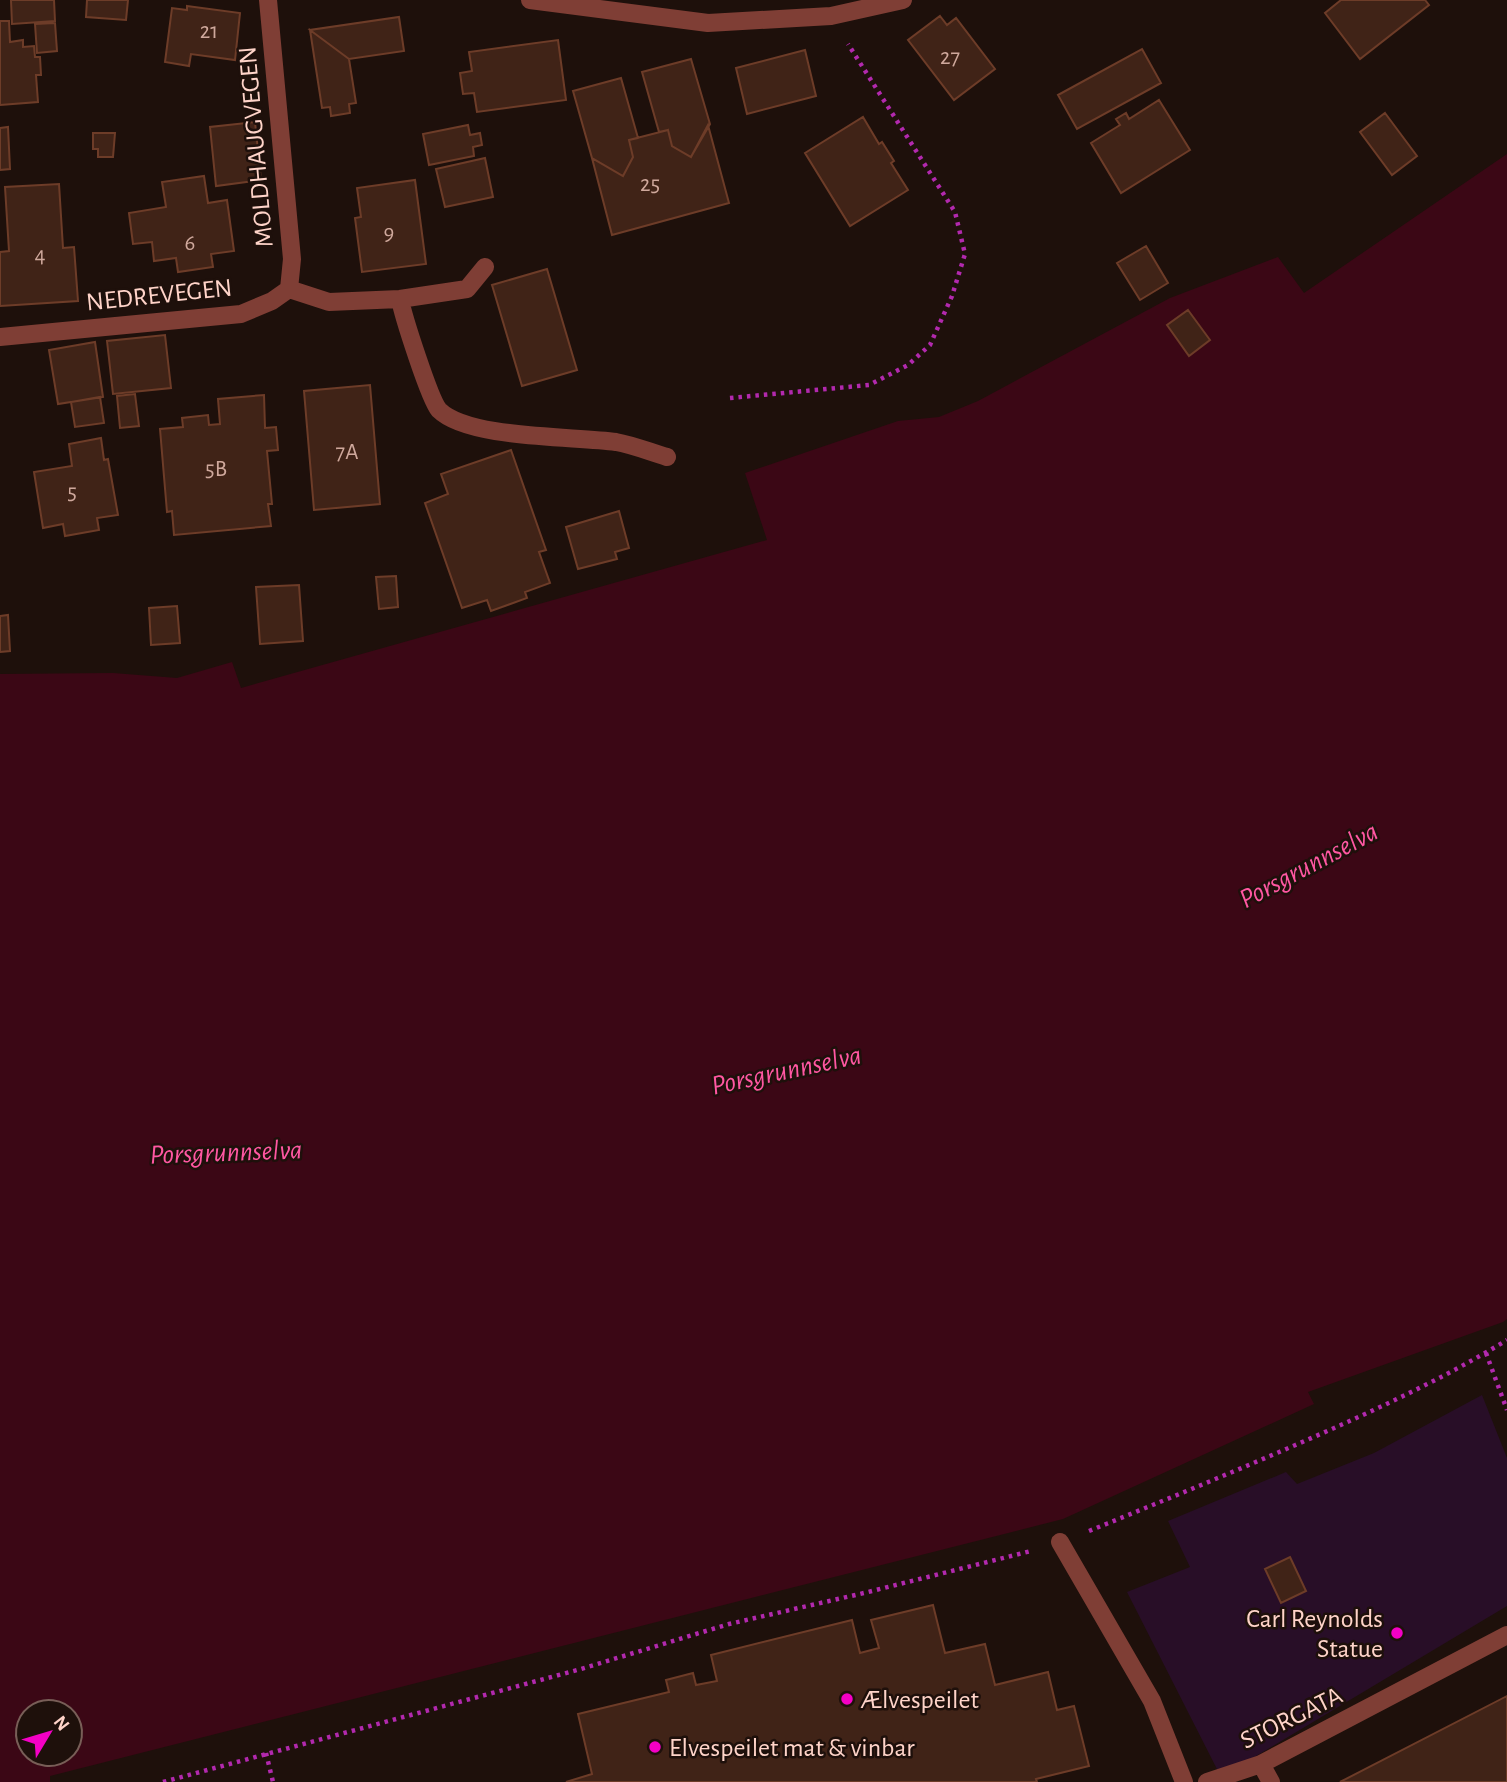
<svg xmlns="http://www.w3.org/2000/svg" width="1507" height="1782" viewBox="0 0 1507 1782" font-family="'Alegreya Sans',sans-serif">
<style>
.green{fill:#280e27}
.water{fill:#3b0715;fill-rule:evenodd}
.building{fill:#402317;stroke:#6d3c28;stroke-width:2}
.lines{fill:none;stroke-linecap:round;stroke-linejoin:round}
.path{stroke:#b229ae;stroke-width:4.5;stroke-dasharray:3.5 5;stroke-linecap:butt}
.minor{stroke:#7f3e35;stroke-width:18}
.poi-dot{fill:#f400c5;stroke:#1e100b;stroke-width:2.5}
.labels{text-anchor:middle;stroke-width:5;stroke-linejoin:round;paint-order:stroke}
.number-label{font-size:23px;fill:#cfa89c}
.street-label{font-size:26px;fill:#ffd4c9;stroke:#1e100b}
.poi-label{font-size:26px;fill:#ffd4c9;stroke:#1e100b;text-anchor:start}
.water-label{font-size:28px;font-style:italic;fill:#ff57a2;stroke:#1e100b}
</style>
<rect width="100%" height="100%" fill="#1e100b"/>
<!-- green -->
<path class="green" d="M1482,1395l25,63v148l-286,171 -94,-185 63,-25 -22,-46 118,-49 11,12 77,-31z"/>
<!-- water -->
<path class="water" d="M1507,154v1165l-4,3 -195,70 6,12 -251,115 -1013,257v6h-50v-1108l113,-1 64,5 55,-16 9,26 526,-148 -22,-67 153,-52 41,-4 39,-16 192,-103 108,-41 26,36zM28,1712h42v42h-42z"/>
<!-- building -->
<path class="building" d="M11,0h43l1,21 -43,3z
M87,0h41l-2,20 -40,-3z
M1341,0h84l4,5 -69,54 -35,-46z
M187,6l53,7 -5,47 -44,-6 -2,12 -24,-4 7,-54 15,2z
M940,16l7,9 9,-7 39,51 -41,31 -46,-60z
M399,17l5,34 -55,8 -39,-29z
M0,21h9l1,21 13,-2v7l11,-1 1,11h5l1,18h-5l2,27 -38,3z
M55,23l2,28 -20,2 -2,-29z
M310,30l39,29 7,44 -7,1 1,9 -19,3 -1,-9 -8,1z
M558,40l8,60 -89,12 -3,-19 -11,1 -3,-21 12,-2 -3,-19z
M1142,49l19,34 -84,46 -19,-34z
M805,50l11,46 -69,18 -11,-46z
M691,59l19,65 -19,33 -19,-11 -4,-16 -9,2 -17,-60z
M621,78l17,60 -9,2 4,17 -10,19 -31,-18 -19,-67z
M1159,100l31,50 -69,43 -30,-50 29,-18 -4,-6 10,-6 3,6z
M1385,113l32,43 -25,19 -32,-43z
M863,117l16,27 3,-2 12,19 -3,2 17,27 -58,36 -45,-73z
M255,122l6,58 -45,6 -6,-59z
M468,125l2,10 10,-2 2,12 -9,2 1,9 -45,9 -6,-31z
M708,125l21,78 -117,32 -20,-77 31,18 10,-19 -4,-17 39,-10 4,16 19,11z
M8,127l2,42 -10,1v-42z
M93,133h22l-2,24h-15v-8h-5z
M485,158l8,39 -48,10 -9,-38z
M204,176l4,27 19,-3 7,51 -23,3 2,13 -35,5 -2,-14 -22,3 -2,-19 -19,2 -4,-31 37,-6 -4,-25z
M415,180l11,84 -64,8 -7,-54 6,-1 -4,-29z
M59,184l4,64 11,-1 4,54 -78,5v-54l9,-1 -4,-64z
M1146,246l22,37 -28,17 -23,-37z
M547,269l30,101 -55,16 -30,-101z
M1188,310l22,30 -21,16 -22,-31z
M165,335l6,53 -58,6 -6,-53z
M95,342l8,55 -45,7 -9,-54z
M370,385l10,119 -66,6 -10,-119z
M135,394l4,32 -19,2 -3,-32z
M264,395l1,33 11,-1 2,23 -11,1 5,53h-4l3,22 -97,9 -2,-24 -5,1 -7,-83 23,-2 -1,-9 26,-3 1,10 11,-1 -2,-25z
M100,397l4,26 -29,4 -4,-25z
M101,438l3,22 4,-1 10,56 -21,3 2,12 -34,6 -2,-12 -20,4 -9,-56 38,-6 -3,-22z
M511,450l35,100 -7,2 11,31 -25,9 2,6 -36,13 -4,-11 -25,8 -37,-105 23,-9 -7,-20z
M619,511l10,37 -14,4 2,7 -39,10 -12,-42z
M396,576l2,31 -19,2 -3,-32z
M299,585l4,56 -43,3 -4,-57z
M177,606l3,37 -29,2 -2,-37z
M8,615l2,36 -10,1v-36z
M1290,1557l16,34 -25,12 -16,-34z
M933,1605l12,48 40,-9 10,41 53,-13 9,38 17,-4 15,60 -53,13 1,3h-471l26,-8 -14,-60 91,-22 -3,-12 27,-7 3,12 21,-4 -6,-26 141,-35 8,33 19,-5 -8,-28z
M1507,1696v86h-167z"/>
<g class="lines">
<!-- path -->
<path class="path" d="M730,398l139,-13 39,-20 22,-20 22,-49 13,-42 -10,-42 -107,-168
M1486,1353l21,57
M1089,1531c76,-31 152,-62 227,-95 66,-29 130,-59 191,-96
M266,1753l7,29
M163,1782l418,-113 148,-45 135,-31 167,-42"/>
<!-- minor -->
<path class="minor" d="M268,0l24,259 -3,30
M530,0l178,23 123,-7 72,-16
M289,289l40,13 71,-3 67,-10 18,-22
M400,299c3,17 30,101 39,111 29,29 134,26 177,32 17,3 34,10 51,15
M0,337l241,-23 31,-13 17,-12
M1060,1542l92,159 32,81
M1261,1764l10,18
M1207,1782l54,-18 246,-129"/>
</g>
<!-- markers -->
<g class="poi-dot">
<circle cx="1397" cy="1633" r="7"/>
<circle cx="847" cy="1699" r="7"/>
<circle cx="655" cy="1747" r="7"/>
</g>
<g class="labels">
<!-- number labels -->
<g class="number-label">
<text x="209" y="38">21</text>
<text x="950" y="64">27</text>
<text x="650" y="191">25</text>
<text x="389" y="240">9</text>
<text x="190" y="250">6</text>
<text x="40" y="262">4</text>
<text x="347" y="459">7A</text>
<text x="216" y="476">5B</text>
<text x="72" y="499">5</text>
</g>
<!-- street labels -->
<g class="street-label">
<text transform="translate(255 147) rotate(-95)" y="9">MOLDHAUGVEGEN</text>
<text transform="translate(159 294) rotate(-6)" y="9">NEDREVEGEN</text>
<text transform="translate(1291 1717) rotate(-26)" y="9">STORGATA</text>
</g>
<!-- poi labels -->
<g class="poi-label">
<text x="1383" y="1627" text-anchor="end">Carl Reynolds<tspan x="1383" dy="30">Statue</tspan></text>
<text x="861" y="1708">Ælvespeilet</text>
<text x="669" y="1756">Elvespeilet mat &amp; vinbar</text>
</g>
<!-- water labels -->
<g class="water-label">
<text transform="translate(1308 864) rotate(-28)" y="10">Porsgrunnselva</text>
<text transform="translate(786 1069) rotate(-12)" y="10">Porsgrunnselva</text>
<text transform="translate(226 1151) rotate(-2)" y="10">Porsgrunnselva</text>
</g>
</g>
<!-- north arrow -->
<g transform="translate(49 1733) rotate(52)"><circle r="33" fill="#1e100b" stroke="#785e57" stroke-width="2"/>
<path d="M0-5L12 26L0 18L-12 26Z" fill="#f400c5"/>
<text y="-10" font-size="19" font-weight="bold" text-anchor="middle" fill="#ffd4c9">N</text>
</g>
</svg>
